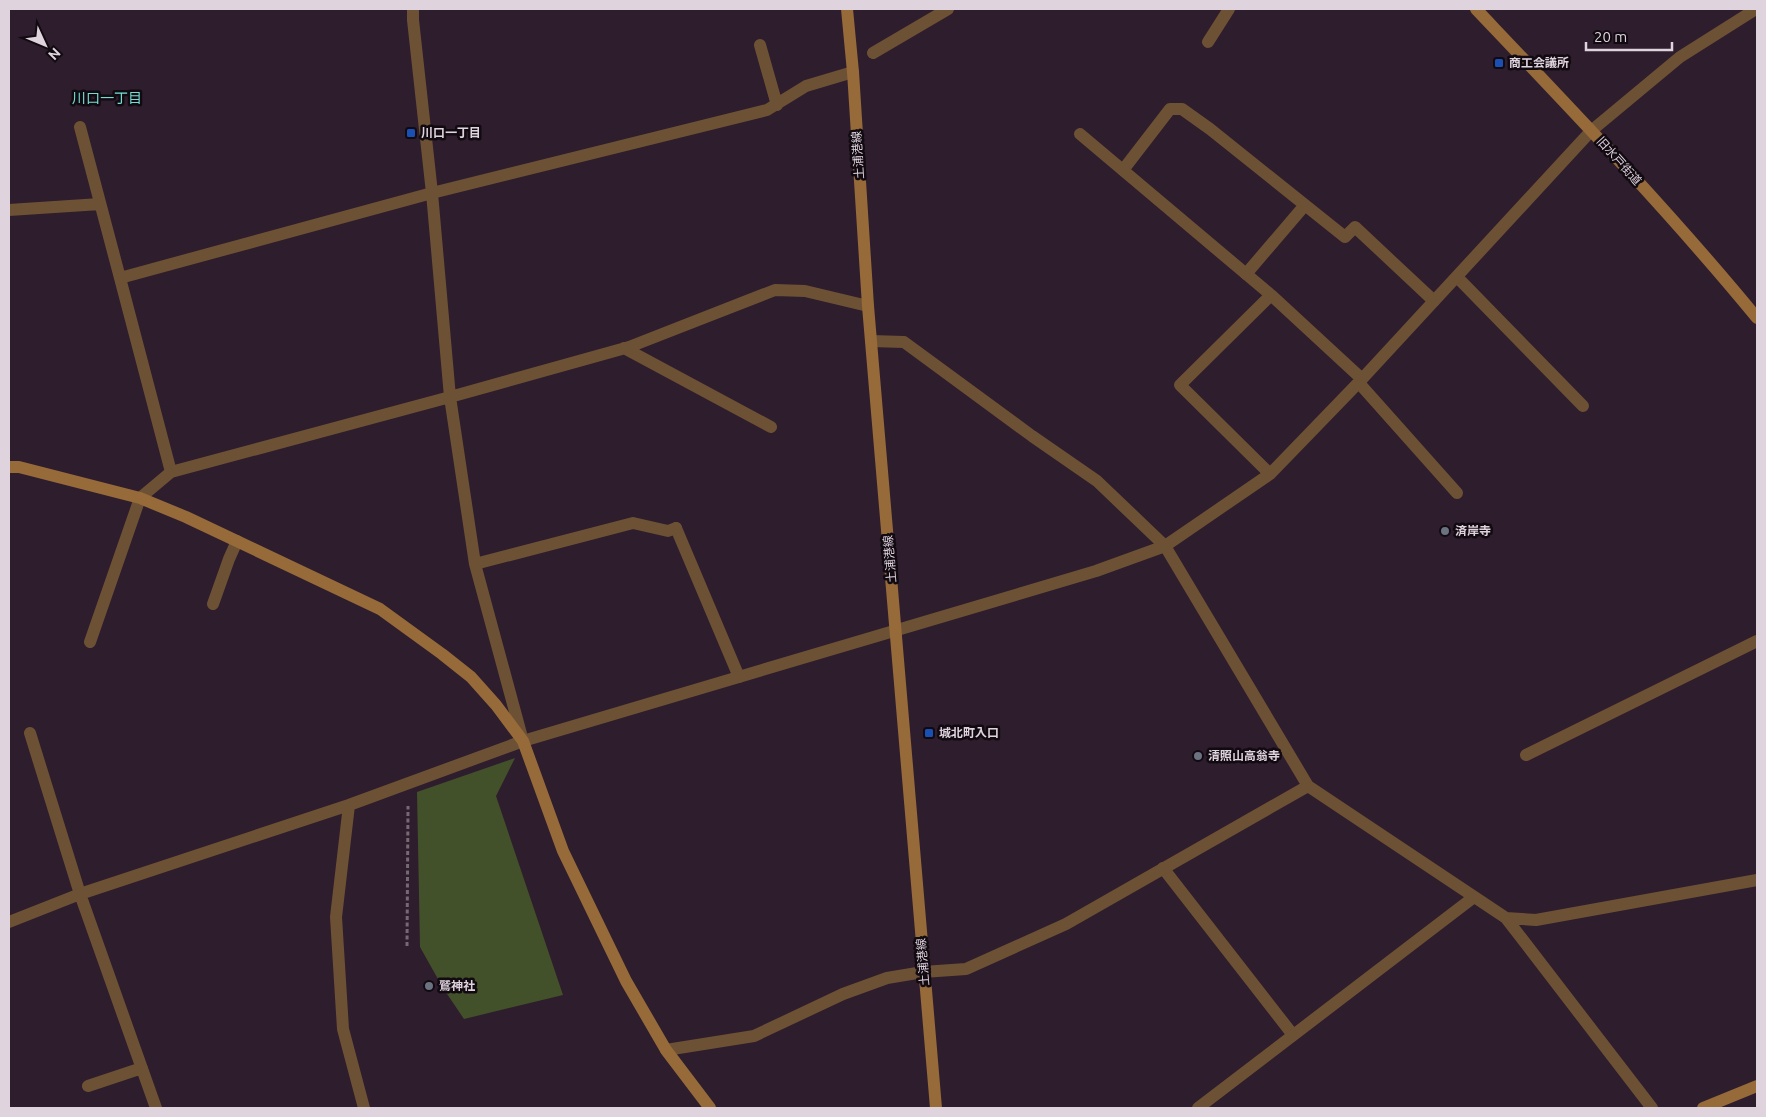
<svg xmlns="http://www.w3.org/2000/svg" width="1766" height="1117" viewBox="0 0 1766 1117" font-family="Ubuntu,'Noto Sans JP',sans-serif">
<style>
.park{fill:#43512a}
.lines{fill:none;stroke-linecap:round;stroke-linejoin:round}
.path{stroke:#766875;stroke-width:3;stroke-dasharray:4 2.5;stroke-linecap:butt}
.lane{stroke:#6d5134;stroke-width:12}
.street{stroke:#6d5134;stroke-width:12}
.secondary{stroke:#966a39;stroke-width:12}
.transit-dot{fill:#1a4fb4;stroke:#110a11;stroke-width:2}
.worship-dot{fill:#6b7280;stroke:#110a11;stroke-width:2}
.labels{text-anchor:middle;stroke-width:5;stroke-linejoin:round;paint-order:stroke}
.poi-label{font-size:12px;font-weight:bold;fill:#dfd3de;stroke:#110a11;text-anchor:start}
.street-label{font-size:12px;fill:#dfd3de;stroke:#110a11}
.neighbourhood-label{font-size:14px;fill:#73ddd4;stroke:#110a11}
</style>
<rect width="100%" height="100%" fill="#2e1d2d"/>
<!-- park -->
<path class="park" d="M515,758l-19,38 67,199 -99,24 -21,-31 -23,-41 -3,-155z"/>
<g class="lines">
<!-- path -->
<path class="path" d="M407,946l1,-140"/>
<!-- lane -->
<path class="lane" d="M1208,42l21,-33
M873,53l75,-44
M1123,170l47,-61h12l28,20 135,108 10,-10 79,74
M1246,274l59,-69
M1457,277l126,129
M1359,383l98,110
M676,528l63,149
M213,604l16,-45 8,-18
M90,642l50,-144
M30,733l50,161
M1526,755l231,-114
M1163,868l130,167"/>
<!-- street -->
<path class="street" d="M413,9v11l19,173 18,204 25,167 48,177
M760,45l17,60
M80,127l40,151
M1080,134l191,161 91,84
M9,210l91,-6
M871,341l33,1 128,94 65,45 68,65 143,240
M624,348l147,79
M171,472l-51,-194 312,-85 335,-83 39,-24 47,-14
M1270,474l-90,-89 91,-90
M140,498l31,-26 279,-75 179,-50 146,-57 30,1 63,15
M475,564l158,-41 35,8 8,-3
M349,805l-13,112 7,112 21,79
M80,894l76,214
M1506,918l30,2 221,-40
M9,922l71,-28 269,-89 174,-64 573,-170 69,-25 105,-72 92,-95 229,-248 89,-74 76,-48
M666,1050l88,-14 89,-42 44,-16 36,-6 43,-3 100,-45 242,-138 198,132 146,190
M88,1086l54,-18
M1198,1108l276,-211"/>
<!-- secondary -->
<path class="secondary" d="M847,9l6,63 15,234 68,802
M1476,9c96,101 193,202 281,309
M9,467h10l121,31 46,19 194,92 62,45 29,23 25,28 27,36 40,110 63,130 40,69 44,58
M1703,1108l54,-22"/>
</g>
<!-- markers -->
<g class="transit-dot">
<rect x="1494" y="58" width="10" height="10" rx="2.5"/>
<rect x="406" y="128" width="10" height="10" rx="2.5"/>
<rect x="924" y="728" width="10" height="10" rx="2.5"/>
</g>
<g class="worship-dot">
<circle cx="1445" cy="531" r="5"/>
<circle cx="1198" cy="756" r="5"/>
<circle cx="429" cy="986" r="5"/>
</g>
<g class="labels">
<!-- poi labels -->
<g class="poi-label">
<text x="1509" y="67">商工会議所</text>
<text x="421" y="137">川口一丁目</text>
<text x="1455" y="535">済岸寺</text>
<text x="939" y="737">城北町入口</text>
<text x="1208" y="760">清照山高翁寺</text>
<text x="439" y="990">鷲神社</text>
</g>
<!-- street labels -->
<g class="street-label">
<text transform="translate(858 155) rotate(-94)" y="4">土浦港線</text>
<text transform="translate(1619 161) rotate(48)" y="4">旧水戸街道</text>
<text transform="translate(890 559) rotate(-95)" y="4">土浦港線</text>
<text transform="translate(923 962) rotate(-95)" y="4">土浦港線</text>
</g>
<!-- neighbourhood labels -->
<g class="neighbourhood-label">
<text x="107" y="103">川口一丁目</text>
</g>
</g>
<!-- border -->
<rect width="1766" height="1117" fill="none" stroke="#dfd3de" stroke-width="20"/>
<!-- north arrow -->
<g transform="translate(45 45) rotate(134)" stroke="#110a11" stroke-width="4" paint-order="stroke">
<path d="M0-4L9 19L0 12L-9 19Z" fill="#dfd3de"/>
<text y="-8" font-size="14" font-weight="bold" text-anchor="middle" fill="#dfd3de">N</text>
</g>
<!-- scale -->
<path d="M1586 42v8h86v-8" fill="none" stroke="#dfd3de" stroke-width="2.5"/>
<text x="1594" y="42" font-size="15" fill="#dfd3de" stroke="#110a11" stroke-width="4" paint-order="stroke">20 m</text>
</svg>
